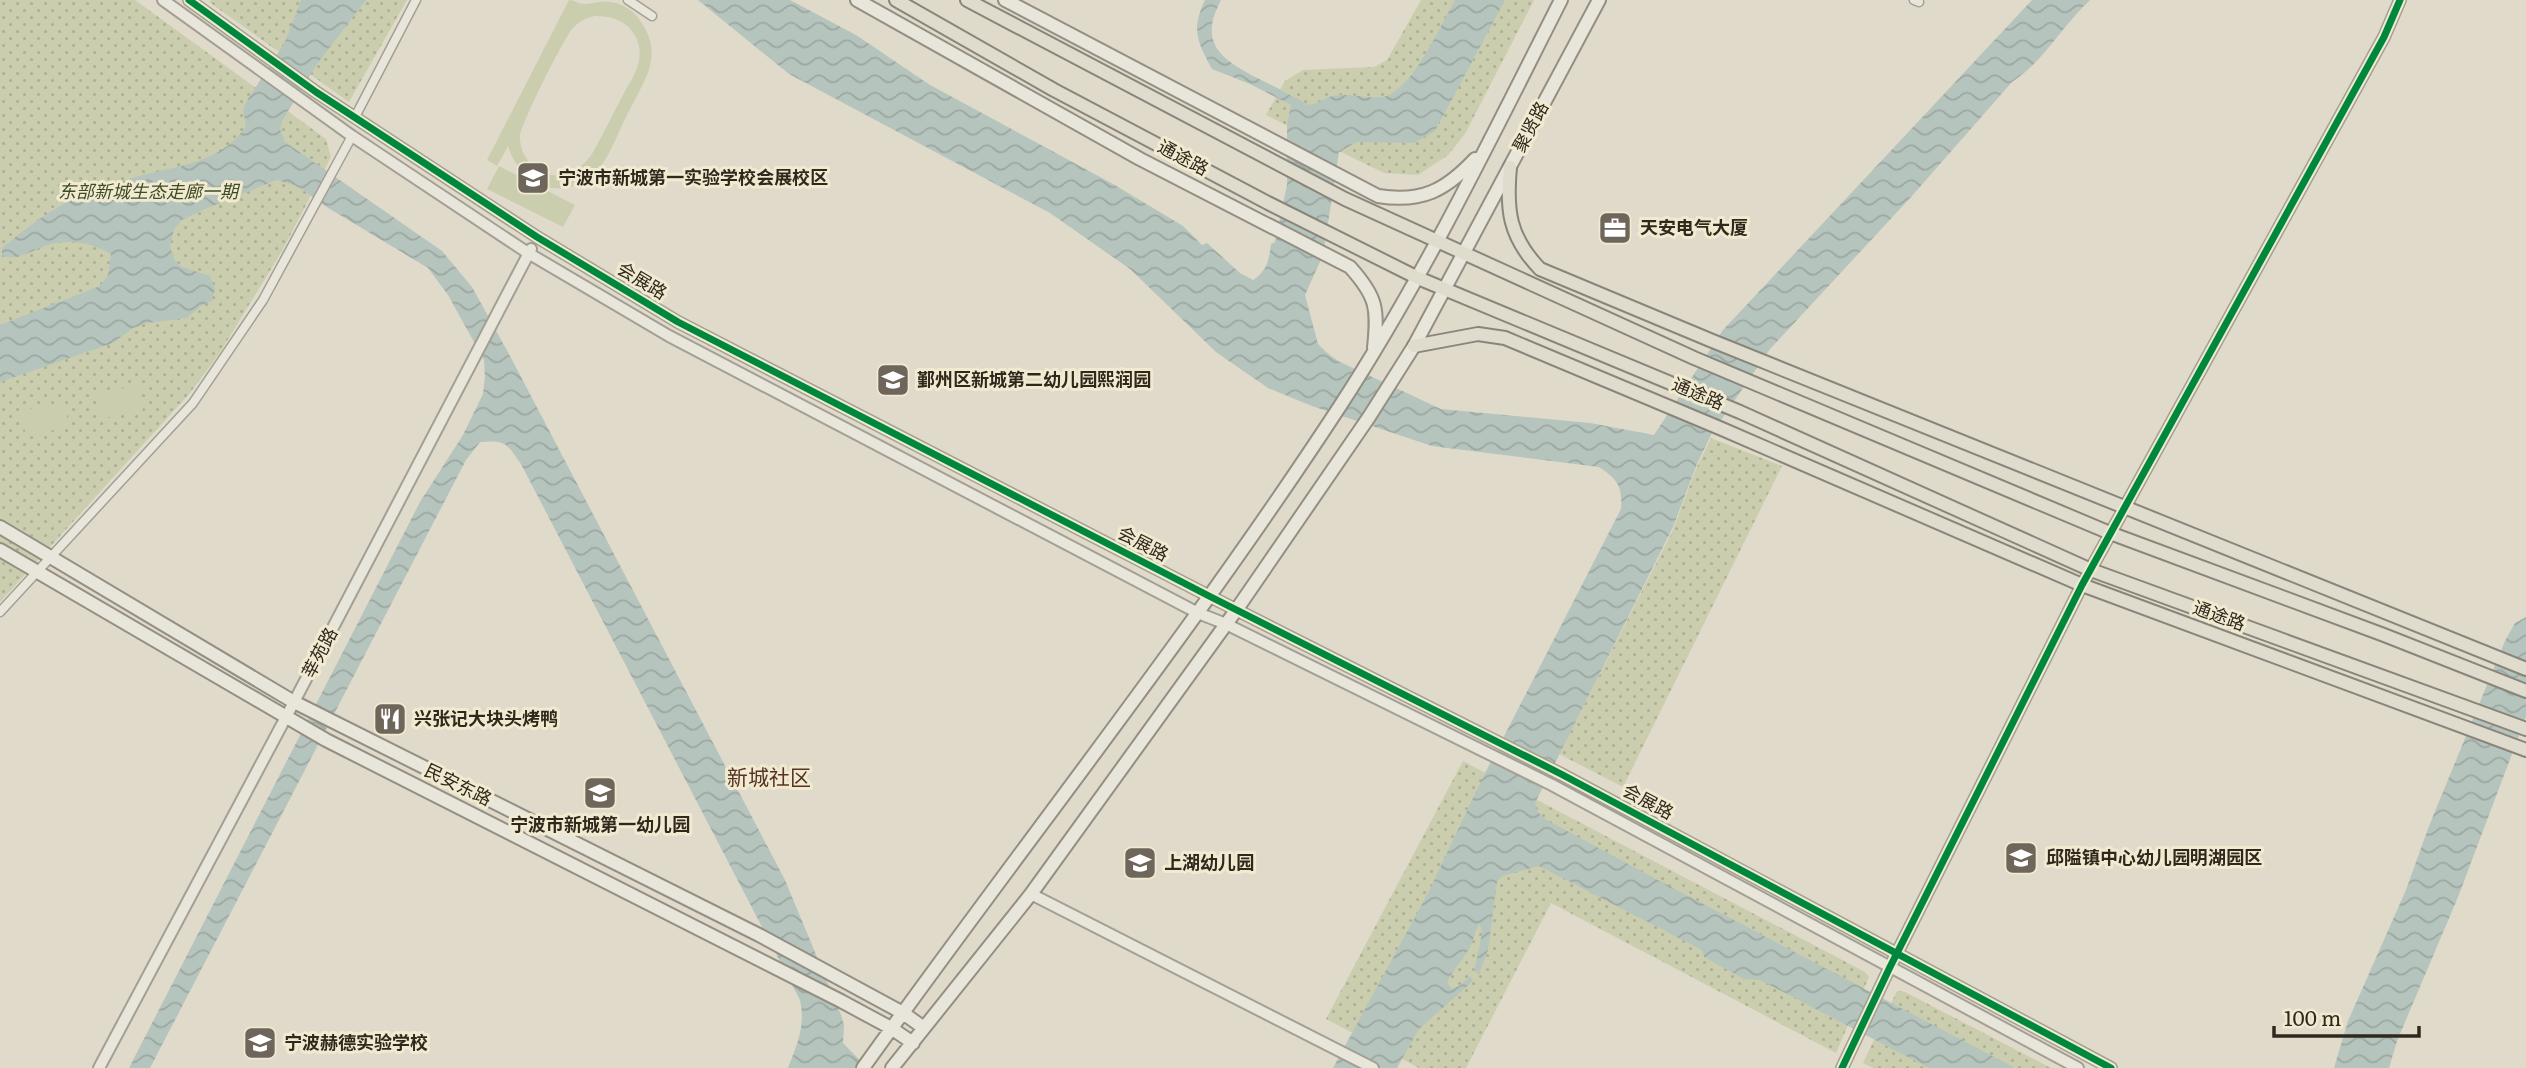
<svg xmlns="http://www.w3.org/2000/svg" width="2526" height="1068" viewBox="0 0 2526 1068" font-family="Literata,'Noto Sans SC',serif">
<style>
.park{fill:url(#park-dots)}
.pitch{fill:#cbceae;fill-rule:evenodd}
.water{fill:url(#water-waves)}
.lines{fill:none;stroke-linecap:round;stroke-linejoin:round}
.minor-casing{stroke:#a49f94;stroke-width:11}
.tertiary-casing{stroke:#a49f94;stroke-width:14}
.secondary-casing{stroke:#948e83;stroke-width:16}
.primary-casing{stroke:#89857a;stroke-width:16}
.minor{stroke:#e8e5db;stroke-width:8}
.tertiary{stroke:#e8e5db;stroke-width:10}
.secondary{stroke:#e8e5db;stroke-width:12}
.primary{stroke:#dfdbcd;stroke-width:12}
.cycleway-casing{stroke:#f0ead0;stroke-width:11}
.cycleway{stroke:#00873e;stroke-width:7}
.labels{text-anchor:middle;stroke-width:6;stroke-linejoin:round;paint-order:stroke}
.street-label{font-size:18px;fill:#31281d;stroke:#f0ead0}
.poi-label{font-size:18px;font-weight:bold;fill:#31281d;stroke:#f0ead0;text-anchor:start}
.park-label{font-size:18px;font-style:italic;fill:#3e4b26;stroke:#f0ead0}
.quarter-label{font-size:21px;fill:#583222;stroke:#f0ead0}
</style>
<defs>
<pattern id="park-dots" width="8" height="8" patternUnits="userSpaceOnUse" patternTransform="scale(1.75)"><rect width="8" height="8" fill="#cbceae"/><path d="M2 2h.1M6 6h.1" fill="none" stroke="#afb195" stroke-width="1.8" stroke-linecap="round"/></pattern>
<pattern id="water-waves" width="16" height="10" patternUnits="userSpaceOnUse" patternTransform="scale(1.75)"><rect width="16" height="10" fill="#b5c4bc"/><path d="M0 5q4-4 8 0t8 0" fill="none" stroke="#9ca8a1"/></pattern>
</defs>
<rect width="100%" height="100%" fill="#dfdaca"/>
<!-- park -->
<path class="park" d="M0,0h135l191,139 5,18 -49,94 -63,103 -29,39 -190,209z
M211,0h196l-58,102 -140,-100z
M1421,0h113l-69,134 -17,21 -30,20 -34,-2 -118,-58 19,-34 18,-11 71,-3 13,-7z
M1711,438l71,28 -159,321 -64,-33 113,-222 24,-63z
M1463,761l402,211 4,5 -33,76 -285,-150 -85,165h-47l-93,-49z
M1897,991l8,1 146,76h-178l-10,-5z"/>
<!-- pitch -->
<path class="pitch" d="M569,0c6,0 10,4 15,4 9,0 17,-4 27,-2 13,2 23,9 30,20 23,33 4,58 -12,89 -9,17 -20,48 -33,61 -32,32 -76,14 -88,-26l-11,20 -10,-6zM595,16c29,-1 51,19 43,49 -3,10 -10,20 -15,30 -10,19 -20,39 -31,59 -7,9 -14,17 -25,20 -24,7 -48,-13 -47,-38 1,-12 43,-96 52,-107 7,-8 14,-11 23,-13z
M499,166l76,39 -12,22 -76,-38z
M138,385l5,25 -43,9 -5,-25z
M64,402l5,25 -43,9 -5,-25z"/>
<!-- water -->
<path class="water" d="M301,0h65l-49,64 -35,57 -2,8 5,13 157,109 30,36 38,69 275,524 56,135 3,10 -1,18 24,25h-79c9,-23 18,-43 12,-68l-279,-536c-15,-21 -14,-24 -41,-22l-14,18 -316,608h-21l291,-566 43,-67 20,-41 2,-17 -1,-17 -36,-65 -20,-27 -103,-62 -28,-20 -20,-6 -72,29 -23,11 -8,9 -4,18 5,14 7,6 28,9 5,13 -3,12 -10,4 -15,13 -40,5 -14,5 -20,15 -113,39v-57l100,-39 8,-11 3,-21c-16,-10 -37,-14 -55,-11 -16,2 -41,21 -54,12v-7c21,-17 42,-34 67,-47 17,-8 37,-15 56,-21 40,-13 96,-14 121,-54l-3,-16 5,-11 36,-55z
M698,0h92l66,35 74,50 183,99 70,42 19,19 5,-2 33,30 13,7c14,-9 16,-20 18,-36l4,-2 12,-57v-60l4,-20 -41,-21 -38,-15c-15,-28 -21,-39 -7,-69h16c-24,45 2,60 38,79 17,8 33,17 49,26 11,-1 18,-9 30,-10 15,-1 29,4 44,2 29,-3 59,-73 73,-97h50l-70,131 -21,12 -57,-1 -18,10 -16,103 -18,40 13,49 8,8 12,9 103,48 149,14 64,12 69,-105 309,-330h58c-28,26 -46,61 -78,82l-101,115 -141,152 -58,84 -15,31 -24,63 -138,276 3,9 7,7 111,60 359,189h-86l-169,-88 -16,-1 -40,-22 -2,-7 -163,-84 -37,10 -5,6 -9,68 -9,24 -5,-3 8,-37 -2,-11c-6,8 -6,18 -11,26 -7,12 -17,22 -22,34l5,6 9,-4 9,-9 3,5 -54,48 -22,39h-64l95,-175 54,-114 139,-270c2,-23 -4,-30 -22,-42l-167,-21 -120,-40 -44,-18 -52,-36 -86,-83 -80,-56 -261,-139z
M2526,617v100l-68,180 -61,144 -8,27h-55l14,-47 58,-131 23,-64 76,-185 10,-18z"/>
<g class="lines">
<defs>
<path id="minor" d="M628,0l24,16
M1914,0l5,2
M355,117l61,-117
M0,612l193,-209 70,-103 89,-164"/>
<path id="tertiary" d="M163,0l189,136 176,117 141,83 529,277 28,11 326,161 526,283
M189,0l127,92 221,145 141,85 531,274 352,178 550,294
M1031,894l342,174
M99,1068l195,-366 237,-453
M1842,1068l48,-101 192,-382 302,-548 16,-37"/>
<path id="secondary" d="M857,0l283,159 210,108c27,30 28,41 24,81
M1005,0l373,196c43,7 67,-5 97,-37
M0,527l294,175 465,233 144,78 21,15
M0,550l326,190 515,261 50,27 22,15
M863,1068c158,-221 328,-434 477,-662 84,-129 151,-268 221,-406
M892,1068l139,-174 206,-285 132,-192 45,-71 185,-346"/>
<path id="primary" d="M896,0l158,90 214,113 150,75 322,134 351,158 435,159
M967,0l378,199 349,159 416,175 274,102 142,56
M1510,167c-4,43 -1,70 30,102l170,71 816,329
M1414,346l64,-12 27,4 217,91 360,156 444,165"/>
</defs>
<!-- minor casing -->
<use href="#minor" class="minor-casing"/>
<!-- tertiary casing -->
<use href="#tertiary" class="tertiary-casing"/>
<!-- secondary casing -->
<use href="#secondary" class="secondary-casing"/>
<!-- primary casing -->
<use href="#primary" class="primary-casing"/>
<!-- minor -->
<use href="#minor" class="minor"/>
<!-- tertiary -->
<use href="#tertiary" class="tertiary"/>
<!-- secondary -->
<use href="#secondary" class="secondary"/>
<!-- primary -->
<use href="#primary" class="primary"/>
<defs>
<path id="cycleway" d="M189,0l127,92 221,145 141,85 531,274 352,178 550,294
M1842,1068l48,-101 192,-382 302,-548 16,-37"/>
</defs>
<!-- cycleway casing -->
<use href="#cycleway" class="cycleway-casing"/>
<!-- cycleway -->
<use href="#cycleway" class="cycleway"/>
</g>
<!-- icons -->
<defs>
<symbol id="school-square" viewBox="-11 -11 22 22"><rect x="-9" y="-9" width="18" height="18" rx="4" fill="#6e665a" stroke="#f0ead0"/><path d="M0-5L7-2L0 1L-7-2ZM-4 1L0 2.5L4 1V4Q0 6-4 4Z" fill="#fff"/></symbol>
<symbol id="office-square" viewBox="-11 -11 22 22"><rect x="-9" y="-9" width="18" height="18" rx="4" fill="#6e665a" stroke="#f0ead0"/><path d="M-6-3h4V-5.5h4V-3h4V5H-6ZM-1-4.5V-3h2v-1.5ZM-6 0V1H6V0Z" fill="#fff"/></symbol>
<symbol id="restaurant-square" viewBox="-11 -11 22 22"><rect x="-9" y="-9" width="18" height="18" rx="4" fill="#6e665a" stroke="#f0ead0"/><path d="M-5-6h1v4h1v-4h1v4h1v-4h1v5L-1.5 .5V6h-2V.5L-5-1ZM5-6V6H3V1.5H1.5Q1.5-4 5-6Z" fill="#fff"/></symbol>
</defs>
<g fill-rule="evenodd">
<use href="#school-square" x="514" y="159" width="38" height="38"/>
<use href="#office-square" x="1596" y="209" width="38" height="38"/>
<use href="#school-square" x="874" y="361" width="38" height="38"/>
<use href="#restaurant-square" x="371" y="700" width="38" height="38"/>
<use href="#school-square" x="581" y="774" width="38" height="38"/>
<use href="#school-square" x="2002" y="839" width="38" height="38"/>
<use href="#school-square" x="1121" y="844" width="38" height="38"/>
<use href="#school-square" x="241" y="1024" width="38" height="38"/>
</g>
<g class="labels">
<!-- street labels -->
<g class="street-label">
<text transform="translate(1531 127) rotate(-62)" y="6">聚贤路</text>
<text transform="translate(1183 158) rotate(28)" y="6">通途路</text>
<text transform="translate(642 281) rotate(31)" y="6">会展路</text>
<text transform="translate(1698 394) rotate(23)" y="6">通途路</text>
<text transform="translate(1143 544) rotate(27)" y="6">会展路</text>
<text transform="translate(2219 616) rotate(20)" y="6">通途路</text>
<text transform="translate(320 653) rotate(-62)" y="6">莘苑路</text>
<text transform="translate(458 785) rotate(26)" y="6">民安东路</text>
<text transform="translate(1648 802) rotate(28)" y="6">会展路</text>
</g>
<!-- poi labels -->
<g class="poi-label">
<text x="558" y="184">宁波市新城第一实验学校会展校区</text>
<text x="1640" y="234">天安电气大厦</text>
<text x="917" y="386">鄞州区新城第二幼儿园熙润园</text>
<text x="414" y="725">兴张记大块头烤鸭</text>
<text x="600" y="831" text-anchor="middle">宁波市新城第一幼儿园</text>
<text x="2046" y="864">邱隘镇中心幼儿园明湖园区</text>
<text x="1164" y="869">上湖幼儿园</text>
<text x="284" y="1049">宁波赫德实验学校</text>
</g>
<!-- park labels -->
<g class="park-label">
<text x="148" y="198">东部新城生态走廊一期</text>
</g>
<!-- quarter labels -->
<g class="quarter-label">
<text x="769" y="785">新城社区</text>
</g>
</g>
<!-- scale -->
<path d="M2274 1026v10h145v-10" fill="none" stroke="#31281d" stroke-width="3.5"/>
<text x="2284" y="1026" font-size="21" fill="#31281d" stroke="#f0ead0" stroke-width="5" paint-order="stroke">100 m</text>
</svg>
